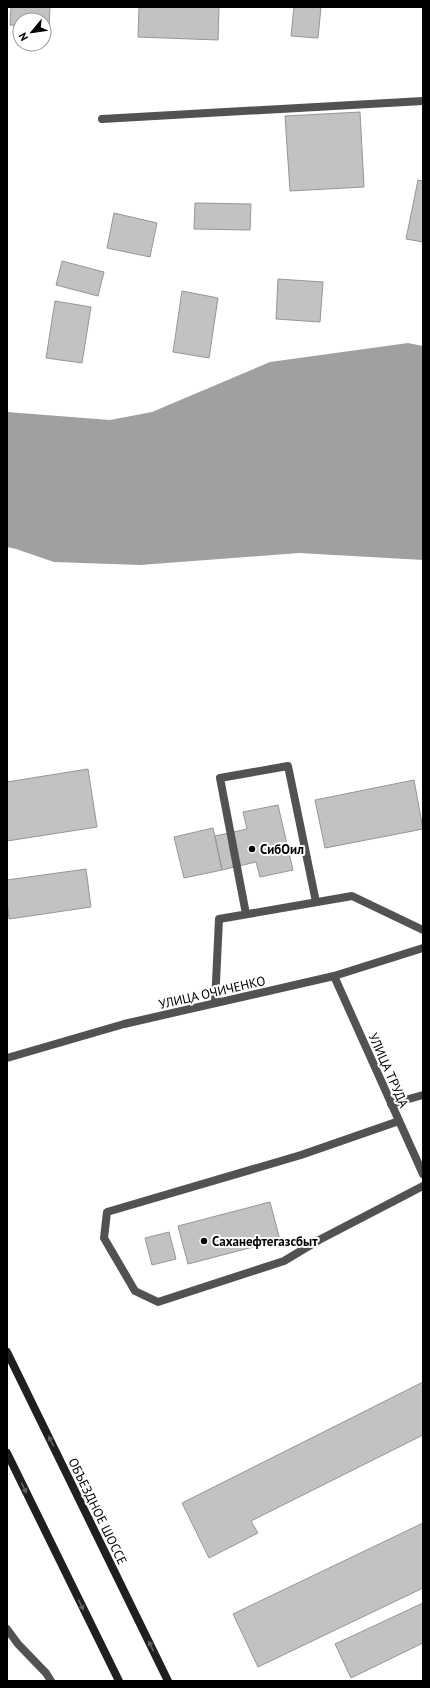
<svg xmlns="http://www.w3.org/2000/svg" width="430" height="1688" viewBox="0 0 430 1688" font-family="'PT Sans',sans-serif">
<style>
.water{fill:#a0a0a0}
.building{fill:#c2c2c2;stroke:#969696}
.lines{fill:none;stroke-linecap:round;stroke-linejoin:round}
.lane{stroke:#525252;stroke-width:8}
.street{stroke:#525252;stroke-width:8}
.secondary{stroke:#1f1f1f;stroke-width:8}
.oneway{fill:#626262}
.poi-dot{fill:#000;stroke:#fff;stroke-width:1.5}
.labels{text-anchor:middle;stroke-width:4;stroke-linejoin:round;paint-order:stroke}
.poi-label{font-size:13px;font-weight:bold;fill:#000;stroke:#fff;text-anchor:start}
.street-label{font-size:13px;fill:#000;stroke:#fff}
</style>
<rect width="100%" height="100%" fill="#fff"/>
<!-- water -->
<path class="water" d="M408,343l15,3v214l-124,-7 -159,12 -86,-3 -38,-13 -9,-2v-135l103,8 42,-8 118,-50z"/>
<!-- building -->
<path class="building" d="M11,7h39l-1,21h-5v-8h-24v6l-10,-1z
M139,7h80l-1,33 -80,-3z
M294,7h27l-3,31 -27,-2z
M360,112l4,75 -74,4 -5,-75z
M418,180l5,1v61l-17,-3z
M195,203l56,1 -1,26 -56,-1z
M114,213l43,10 -7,34 -43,-9z
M62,261l42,11 -6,24 -42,-11z
M278,279l45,3 -3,40 -44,-3z
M182,291l36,7 -9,60 -36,-6z
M55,301l36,6 -9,56 -36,-5z
M88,769l9,58 -90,14v-59z
M414,780l9,49 -98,19 -10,-48z
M278,805l15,65 -33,7 -4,-15 -34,8 -7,-34 32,-7 -4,-17z
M213,828l9,42 -38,8 -10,-41z
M86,869l5,38 -82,12 -2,-18v-21z
M270,1202l10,38 -92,24 -10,-38z
M169,1232l7,27 -24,6 -7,-27z
M423,1382v53l-172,86 7,12 -49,25 -27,-55z
M423,1523v65l-165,79 -25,-53z
M423,1603v40l-72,35 -16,-34z"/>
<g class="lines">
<!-- lane -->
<path class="lane" d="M102,119l321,-18
M246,914l-26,-136 68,-12 28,136
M215,1003l4,-84 133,-23 71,34
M391,1104l32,-9
M399,1121l-98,34 -194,57 -3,26 31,53 23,11 126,-41 35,-21 104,-54
M7,1629l11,15 28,29 5,8"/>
<!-- street -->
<path class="street" d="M334,976l89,198
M7,1058l117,-34 210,-48 89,-28"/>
<!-- secondary -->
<path class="secondary" d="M7,1352l161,329
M7,1453l112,228"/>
</g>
<!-- one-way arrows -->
<defs><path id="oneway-solid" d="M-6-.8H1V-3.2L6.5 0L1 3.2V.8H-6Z"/></defs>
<g class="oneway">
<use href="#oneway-solid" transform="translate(51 1441) rotate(-116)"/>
<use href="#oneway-solid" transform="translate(24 1488) rotate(64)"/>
<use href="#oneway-solid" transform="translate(81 1605) rotate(64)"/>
<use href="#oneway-solid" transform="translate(151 1646) rotate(-116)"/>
</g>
<!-- markers -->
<g class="poi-dot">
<circle cx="252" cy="849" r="4"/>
<circle cx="204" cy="1241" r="4"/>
</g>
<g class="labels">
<!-- poi labels -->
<g class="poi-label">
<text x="260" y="854">СибОил</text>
<text x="212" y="1246">Саханефтегазсбыт</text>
</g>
<!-- street labels -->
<g class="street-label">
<text transform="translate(212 992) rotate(-13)" y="5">УЛИЦА ОЧИЧЕНКО</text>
<text transform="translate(389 1070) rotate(66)" y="5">УЛИЦА ТРУДА</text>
<text transform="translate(98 1511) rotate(64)" y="5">ОБЪЕЗДНОЕ ШОССЕ</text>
</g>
</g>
<!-- border -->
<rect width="430" height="1688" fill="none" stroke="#000000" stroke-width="16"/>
<!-- north arrow -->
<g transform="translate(32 32) rotate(241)"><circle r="19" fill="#ffffff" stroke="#999999"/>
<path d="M0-3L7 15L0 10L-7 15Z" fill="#000000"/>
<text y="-6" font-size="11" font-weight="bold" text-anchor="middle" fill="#000000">N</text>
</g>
</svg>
